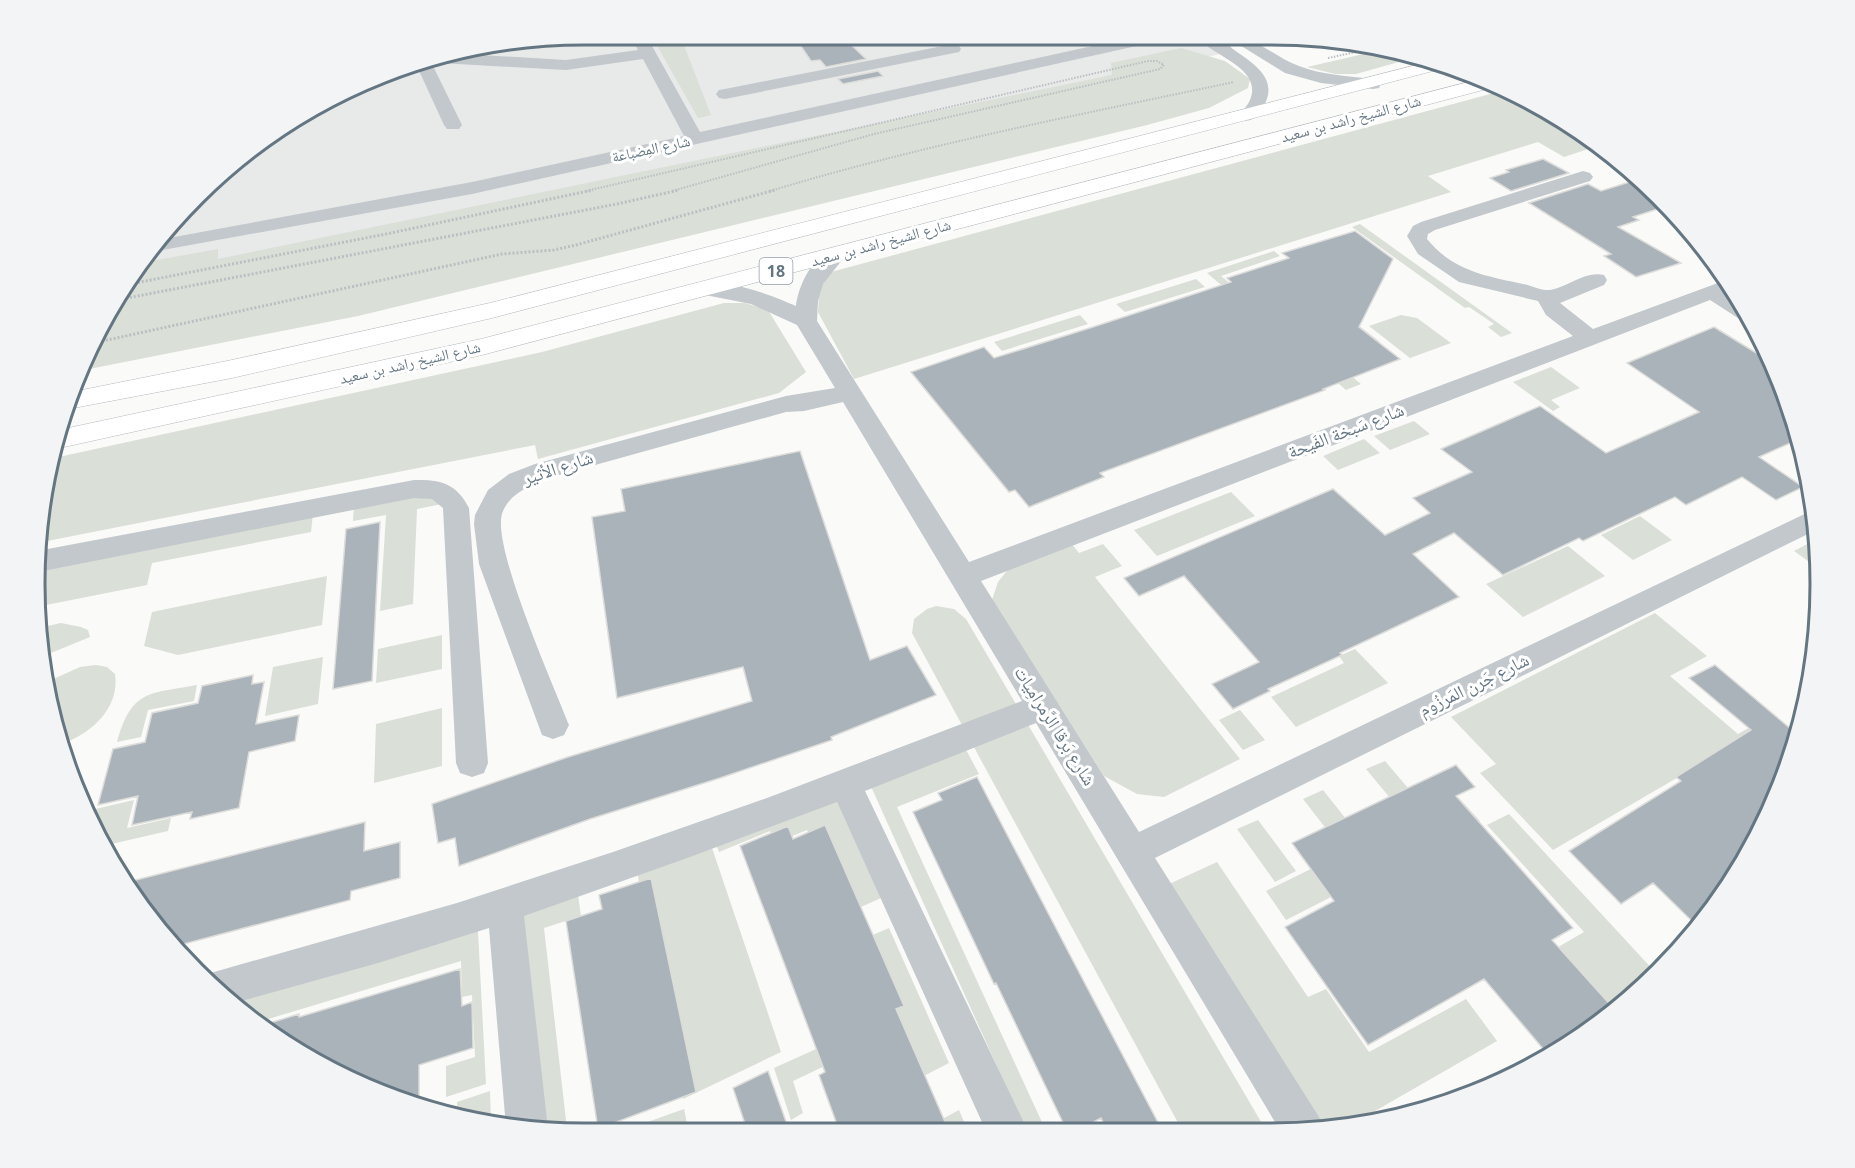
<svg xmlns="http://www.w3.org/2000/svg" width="1855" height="1168" viewBox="0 0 1855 1168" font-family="'Noto Sans','Noto Naskh Arabic',sans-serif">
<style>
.built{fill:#e8e9e9}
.green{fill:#dadfd7}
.building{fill:#aab3b9;stroke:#dcdcda;stroke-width:1.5}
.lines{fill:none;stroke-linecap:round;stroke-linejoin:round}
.major-casing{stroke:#b5babe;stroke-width:1}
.path-far1{stroke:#bbbfc2;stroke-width:2;stroke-dasharray:1.5 1.5;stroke-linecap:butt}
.path{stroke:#bbbfc2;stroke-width:3;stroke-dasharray:2 2;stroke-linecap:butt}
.minor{fill:#c3c8cc;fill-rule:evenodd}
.major{fill:#fff;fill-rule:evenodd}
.labels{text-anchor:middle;stroke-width:6;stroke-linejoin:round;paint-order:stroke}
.far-street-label{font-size:15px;fill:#657683;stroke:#fff}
.shield{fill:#fff;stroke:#939fa8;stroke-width:1.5}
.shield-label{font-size:16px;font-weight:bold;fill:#657683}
.street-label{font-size:18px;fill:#657683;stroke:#fff}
.rim{fill:none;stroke:#657683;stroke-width:3}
</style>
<rect width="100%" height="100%" fill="#fafaf8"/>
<!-- built -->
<path class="built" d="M584,35l613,3 23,16 -1101,250 29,-55 130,-122 130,-63z"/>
<!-- green -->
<path class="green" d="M651,35h29l31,80 -13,3z
M1181,48l44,13 25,18 -2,9 -39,20 -62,17 -789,191 -274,54 57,-107 77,-14v10l894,-184 -1,-12z
M1381,50l32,8 -57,16h-21l-28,-7z
M1505,90l95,55 -36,12 -26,-15 -110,34 23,16 -597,187 -36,-67 2,-37z
M1360,224l152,109 -11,4 -13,-10 6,-3 -25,-17 -4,1 -113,-81z
M1274,251l6,5 -59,20 63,53 74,-4 22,17 -48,18 29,24 -15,6 -139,-117z
M1196,279l9,8 -80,25 -9,-8z
M724,303h21l23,7 38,62 -27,21 -241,66 -3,-14 -498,98 17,-85 488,-106z
M1080,315l8,9 -86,27 -8,-9z
M1401,315l16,3 34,25 -41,15 -41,-32z
M1551,367l29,21 -29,12 9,7 -7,4 -40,-29z
M1414,421l16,13 -40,16 -16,-14z
M1364,439l16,14 -42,17 -15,-14z
M430,492l12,12 -25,5 -4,95 -33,7 6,-96 -33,6 1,-18z
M1231,492l24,24 -98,40 -23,-26z
M313,513l-2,19 -159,31 -5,22 -106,21 -4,-39z
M1640,516l32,24 -39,20 -32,-25z
M1817,539l1,29 -24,-17z
M1071,543l8,10 24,-9 19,22 -27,11 145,182 -76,38 -27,-3 -33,-18 -112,-176 6,-18 12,-15z
M1568,546l37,30 -82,41 -37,-33z
M327,576l-5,49 -144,30 -34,-9 8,-34z
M936,606l18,3 12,10 301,513h-84l-271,-499 2,-14 13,-10z
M1655,613l52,43 -37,20 68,58 33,-19 27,22 -17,44 -44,-38 -184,107 -73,-77 16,-9 -45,-47z
M61,623l20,4 7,3 2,7 -44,18 -3,-28z
M442,635v34l-66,14 2,-34z
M1355,649l33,34 -92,44 -25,-30 73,-34 -5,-7z
M323,657l-5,47 -53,12 8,-49z
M96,665l11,2 8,7c5,34 -24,60 -54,70l-8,-17 -4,-46 31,-14z
M197,685l-3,16 -46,9 -7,27 -24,5c15,-53 32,-48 80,-57z
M442,708v58l-68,17 2,-59z
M1240,710l25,30 -22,10 -24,-30z
M964,746l15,28 -82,33 149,324h-20l-157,-349z
M1385,761l40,47 -19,9 -40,-48z
M1323,790l39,49 -20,10 -39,-50z
M832,791l49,107 -38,17 -36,-85 -32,13 -5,-12 -51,21 -5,-13z
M1458,797l22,24 -194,99 -20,-29z
M134,800l-7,28 44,-10 -3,13 -61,14 -16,-35z
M1509,814l147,159 -23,24 -29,21 -56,-65 36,-21 -97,-107z
M1258,820l38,51 -21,11 -38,-53z
M710,842l71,210 -98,47 -46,-227z
M1217,862l91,135 18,-8 43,63 97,-53 31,42 -129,74 2,5 -48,9 -155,-244z
M578,895l3,21 -37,12 23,201h-25l-21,-216z
M477,913l9,171 -40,13v-31l29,-9 -3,-62 -10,2 -1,-36 -206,62 -35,-34z
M889,928l60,135 -37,19 -44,-145z
M878,1021l-28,33 -57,27 10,32 -12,7 -17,-52z
M490,1091l1,32 -34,-9v-12z
M684,1109l4,19 -5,2 -55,-1z
M959,1110l9,21h-45l-1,-1z"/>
<!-- building -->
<path class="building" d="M794,36h48l24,23 -40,8 -6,-7 -9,1z
M878,71l5,5 -40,8 -5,-5z
M1543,159l26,14 -58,18 -21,-13 19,-6 -3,-2z
M1639,179l28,27 -34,11 6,3 -21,7 63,36 -45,14 -32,-21 7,-2 -82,-51 59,-19 13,7z
M1355,231l38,28 -34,68 41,32 -77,30 2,1 -225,83 4,4 -75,30 -14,-17 -6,2 -98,-120 73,-25 10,11 99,-31 138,-45 -4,-4 62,-20 -7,-5z
M1714,327l57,35 20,46 8,31 -40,18 44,30 -27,13 -34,-23 -56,28 -11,-8 -92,44 -4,-3 -76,37 -49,-42 -41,21 46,43 -119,56 2,2 -74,34 2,2 -37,18 -21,-25 47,-22 -75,-86 -45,20 -15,-18 209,-89 52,46 45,-22 -17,-15 59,-26 -31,-23 99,-43 66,47 93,-41 -72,-49z
M800,451l70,209 37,-14 29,49 -105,42 1,3 -109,37 -133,42 -131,47 -4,-28 -17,5 -6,-39 136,-47 184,-56 -9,-34 -126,31 -25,-181 33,-6 -4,-22z
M380,522l-8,159 -39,8 13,-160z
M1715,665l83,70 -34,92 -57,92 -8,9 -46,-45 -32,21 -52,-53 112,-70 -5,-4 75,-47 -62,-52z
M253,675l-1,9 12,-2 -8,42 43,-9 -4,26 -46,11 -10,56 -49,11 2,-7 -60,13 6,-29 -40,9 15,-56 32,-7 7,-29 46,-10 4,-17z
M1456,765l19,22 -19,9 117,132 -21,12 63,70 -65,47 -66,-78 -116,66 -83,-118 49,-26 -42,-58z
M977,777l94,180 92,175 -56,-1 -6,-13 -25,13h-9l-71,-148 -2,1 -81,-172 29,-12 -4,-7z
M365,822l-1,29 36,-9v36l-49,13 -1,9 -170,45 -53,-56 -3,-6z
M825,825l79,181 -8,3 53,122 -110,-1 -20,-55 6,-3 -85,-226 48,-20 5,13z
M651,878l45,214 -98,37 -32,-208 36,-12 -3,-14z
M460,969l2,37 10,-4 1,46 -54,17v39l-45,-12 -114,-66 39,-12v3z
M768,1071l21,59h-42l-14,-42z"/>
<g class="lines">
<defs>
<path id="major" d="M1428,62l20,5 -956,251 -260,60 -169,32 9,-18 160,-32 258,-57z
M1484,78l14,8 -1016,269 -427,94 4,-19 422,-91z"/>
</defs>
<!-- major casing -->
<use href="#major" class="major-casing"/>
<!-- path-far1 -->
<path class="path-far1" d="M1328,58l46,-10
M586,191l562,-130h9l7,4 -4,4 -286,65 -202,57
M770,191c152,-46 308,-76 464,-109"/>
<!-- path -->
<path class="path" d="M130,284l256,-50 207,-44
M122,299l495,-95 62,-14
M98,342l404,-88 52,-4 22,-5 199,-55"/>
<!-- minor -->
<path class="minor" d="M633,35h12l2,2 53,95 429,-94h29l-8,5 -678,151 -326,59 12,-13 314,-58 212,-46 -41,-77 -77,11 -127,-7 -7,-3 31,-6 103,6 72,-10 -7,-13z
M1198,38c6,0 14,-1 19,0 7,2 14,10 20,14 22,15 44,31 23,60 -5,7 -10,10 -19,8l-3,-4c4,-5 9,-9 12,-16 13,-32 -36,-43 -52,-62z
M1230,39c28,-3 43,18 69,27 23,9 49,10 74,13l6,1 2,4 -2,4 -6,1 -52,-6 -36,-10z
M953,44l6,2 2,3 -2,3 -234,47 -6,-1 -3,-4 3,-4 6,-1z
M430,60l32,65 -3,4h-12l-3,-4 -29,-63z
M1583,171l7,2 3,4 -3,4 -155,49 -7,4 -1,5c26,32 59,37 96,45 8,1 19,7 27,6 19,-3 34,-19 54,-15l3,5 -3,5 -44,18 33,26 133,-49 8,11 -5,2 11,7 12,21 -11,-1 -31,-20 -729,281 158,251 676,-323 1,21 -661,328 164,259 4,12 -16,3h-26l-245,-409 -171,68 163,340h-42l-149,-329 -147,55 -166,59 24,213 -42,-2 -17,-199 -111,35 -144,40 -27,-29 250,-71 156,-51 154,-54 255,-97 -179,-299 -39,9 -18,1 -234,65c-18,7 -44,16 -50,37 -10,34 52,172 67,211l-5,10 -11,4 -11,-4 -63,-171 -5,-40 1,-9 13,-25 21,-16 26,-10 251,-68 49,-8 -38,-63 -46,-21 -51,-10 -3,-5 3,-5c26,-6 72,11 96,22 2,-21 21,-62 47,-55l3,4 -23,29 -5,17 -1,20 152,241 604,-226 -27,-21 -8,-14 -79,-19 -41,-28 -11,-18 6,-10 8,-4z
M414,480c27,-1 43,4 55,28l19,255 -4,10 -12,4 -12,-4 -4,-10 -13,-255 -11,-9 -18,-1 -376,74 -1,-21z"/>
<!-- major -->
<use href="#major" class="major"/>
</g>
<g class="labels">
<!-- far-street labels -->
<g class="far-street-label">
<text transform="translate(1351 119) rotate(-15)" y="5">شارع الشيخ راشد بن سعيد</text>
<text transform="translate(651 149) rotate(-12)" y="5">شارع المِضباعة</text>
<text transform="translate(881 243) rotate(-15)" y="5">شارع الشيخ راشد بن سعيد</text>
<text transform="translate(410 363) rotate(-13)" y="5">شارع الشيخ راشد بن سعيد</text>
</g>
<!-- shield labels -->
<rect class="shield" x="759.5" y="258" width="33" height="26" rx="4.5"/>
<g class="shield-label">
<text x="776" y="277">18</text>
</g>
<!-- street labels -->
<g class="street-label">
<text transform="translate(1346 431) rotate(-21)" y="6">شارع سَبخة الفَيحة</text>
<text transform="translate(558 468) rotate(-18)" y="6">شارع الأثير</text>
<text transform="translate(1474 685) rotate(-26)" y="6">شارع جَرن المَرزُوم</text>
<text transform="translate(1055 726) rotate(58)" y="6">شارع بَرقا الرَّمرامِيات</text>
</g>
</g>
<!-- crop -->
<path d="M0 0H1855V1168H0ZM584 45H1271A539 539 0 0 1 1810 584V584A539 539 0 0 1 1271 1123H584A539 539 0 0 1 45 584V584A539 539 0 0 1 584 45Z" fill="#f3f4f5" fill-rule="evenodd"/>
<path class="rim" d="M584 45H1271A539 539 0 0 1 1810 584V584A539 539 0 0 1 1271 1123H584A539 539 0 0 1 45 584V584A539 539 0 0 1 584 45Z"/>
</svg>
